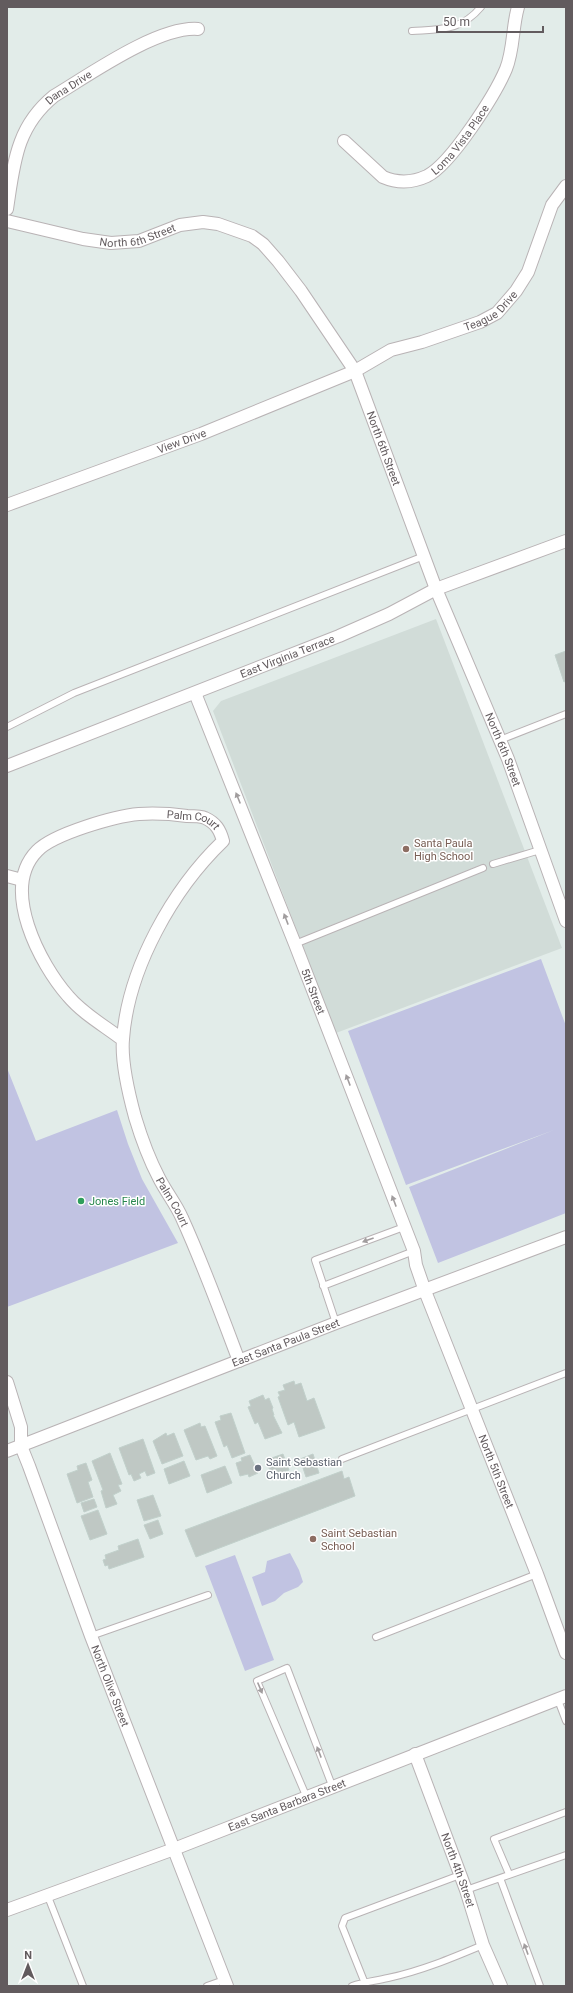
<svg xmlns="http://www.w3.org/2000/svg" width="573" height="1993" viewBox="0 0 573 1993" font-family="Roboto,sans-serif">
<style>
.education{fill:#d1dcd8}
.green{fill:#c1c3e2}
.building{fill:#bfc8c4;stroke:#c1d0cb}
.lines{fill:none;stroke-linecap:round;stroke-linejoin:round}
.lane-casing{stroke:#b9b3b5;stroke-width:8}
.street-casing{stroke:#b9b3b5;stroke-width:14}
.lane{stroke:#fff;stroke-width:6}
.street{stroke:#fff;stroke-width:12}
.oneway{fill:#a19d9e}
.education-dot{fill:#8d6e63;stroke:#fff;stroke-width:1.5}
.leisure-dot{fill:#2e9e5b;stroke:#fff;stroke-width:1.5}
.worship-dot{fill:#6b7280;stroke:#fff;stroke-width:1.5}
.labels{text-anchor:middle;stroke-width:3;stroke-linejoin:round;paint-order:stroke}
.street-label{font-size:11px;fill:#625b5e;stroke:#fff}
.education-label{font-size:11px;fill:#785e54;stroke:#fff;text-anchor:start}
.leisure-label{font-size:11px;fill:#27864d;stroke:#fff;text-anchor:start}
.worship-label{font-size:11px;fill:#5b616d;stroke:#fff;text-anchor:start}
</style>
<rect width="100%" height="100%" fill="#e2ece9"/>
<!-- education -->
<path class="education" d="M436,619l126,329 -226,85 -123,-322 8,-10z"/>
<!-- green -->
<path class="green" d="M541,959l25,67v187l-128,50 -29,-76 145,-57 -148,55 -58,-154z
M7,1068l29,73 81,-31 11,34 14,35 36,64 -171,64z
M290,1553l9,17 4,12 -5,5 -14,6 -9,8 -13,5 -10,-29 13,-5 2,-11z
M235,1555l39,105 -29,11 -40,-105z"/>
<!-- building -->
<path class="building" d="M566,651v30l-2,1 -9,-27z
M294,1381l1,4 6,-2 6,18 7,-3 11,30 -26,9 -5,-15 -6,3 -10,-28 2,-1 -2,-4 7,-2 -2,-5z
M263,1395l2,5 4,-2 4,10 -1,1 2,6h-1l9,18 -17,6 -7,-17 -3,2 -7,-17 3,-1 -2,-5z
M231,1413l14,40 -13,5 -5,-13 -3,2 -9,-25 6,-2 -1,-4z
M200,1423l1,4 4,-1 12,30 -7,3 -2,-3 -12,4 -12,-30z
M166,1433l1,3 7,-3 9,23 -21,8 -9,-23z
M143,1439l12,34 -8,3 -2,-5 -6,3 2,4 -7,3 -3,-7 -2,1 -10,-27z
M110,1453l12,31 -4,1 3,6 -8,4 4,9 -11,4 -5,-17 2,-1 -11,-29z
M283,1454l6,16 -17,6 -6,-16z
M313,1454l6,19 -13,4 -6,-18z
M250,1455l8,18 -9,4 -1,-3 -8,2 -4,-13 6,-2 -1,-3z
M184,1461l6,15 -21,8 -5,-15z
M86,1463l6,17 -4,2 5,15 -16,6 -10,-29 11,-4 -1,-4z
M225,1466l7,17 -25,10 -6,-18z
M342,1471l2,8 5,-2 6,19 -159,61 -11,-27z
M153,1495l8,21 -17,5 -7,-21z
M94,1499l3,8 -13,5 -3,-9z
M98,1510l9,24 -17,6 -9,-24z
M158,1520l5,14 -13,5 -6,-14z
M138,1539l6,18 -35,12 -1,-4 -3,1 -2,-6 3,-1 -1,-4 14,-5 -1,-4z"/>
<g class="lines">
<defs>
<path id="lane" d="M412,31c29,-2 49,0 69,-24
M7,727l67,-34 350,-137
M500,740l66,-26
M493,864l47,-14
M295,944l188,-76
M323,1286l91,-35
M336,1323l-21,-63 89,-33
M342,1459l224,-86
M91,1636l117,-41
M376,1637l161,-63
M558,1700l8,21
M307,1798l-50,-117 30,-13 46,120
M509,1874l-15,-35 72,-27
M500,1878l40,108
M466,1890l100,-35
M47,1894l36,92
M207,1986l17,-6
M352,1986c12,-4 23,-5 36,-8 33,-7 64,-20 95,-33
M366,1986l-24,-60 3,-8 115,-43"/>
<g id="street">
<path id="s1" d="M344,141l39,36c14,6 29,6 44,-1 24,-12 68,-81 79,-107 8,-20 6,-41 12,-62"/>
<path id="s2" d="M7,209c7,-46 9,-82 47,-113 35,-21 104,-70 144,-67"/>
<path id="s3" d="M7,221l76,18 28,4 28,-2 41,-16 23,-3 15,2 34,12 11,8 15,17 23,30 54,80 81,218 72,170 58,162"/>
<path id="s4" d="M7,505l194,-71 154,-63 36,-21 31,-8 58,-20 17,-9 19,-22 12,-19 24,-67 14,-19"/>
<path id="s5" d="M195,693l100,251 119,307 2,14 9,26 112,283 29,79"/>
<path id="s6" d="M7,766l332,-130 50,-22 47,-25 130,-48"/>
<path d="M7,876l15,4"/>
<path id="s7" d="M123,1040c-18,-14 -40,-26 -55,-44 -28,-32 -68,-107 -31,-145 16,-17 78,-35 102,-37 16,-1 33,0 48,2 6,0 14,0 18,2 11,5 15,12 18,23 -50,48 -95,127 -100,198 -2,22 6,56 12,78 6,20 14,42 24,61 7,14 17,26 23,40 21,46 39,95 57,143"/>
<path id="s8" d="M7,1382l14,45v19l8,20 62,170 136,350"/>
<path id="s9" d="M7,1451l329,-128 230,-86"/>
<path id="s10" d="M415,1754l51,136 17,55 18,41"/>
<path id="s11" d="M7,1910l167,-61 392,-153"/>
</g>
</defs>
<!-- lane casing -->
<use href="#lane" class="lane-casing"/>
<!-- street casing -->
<use href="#street" class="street-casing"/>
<!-- lane -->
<use href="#lane" class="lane"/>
<!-- street -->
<use href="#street" class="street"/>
</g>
<!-- one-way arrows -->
<defs><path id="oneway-solid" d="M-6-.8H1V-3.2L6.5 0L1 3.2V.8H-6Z"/></defs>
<g class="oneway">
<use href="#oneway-solid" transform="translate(238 798) rotate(-112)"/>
<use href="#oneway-solid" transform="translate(286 919) rotate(-111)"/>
<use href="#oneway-solid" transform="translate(348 1080) rotate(-111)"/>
<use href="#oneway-solid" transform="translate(394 1201) rotate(-111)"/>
<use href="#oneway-solid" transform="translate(368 1240) rotate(160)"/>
<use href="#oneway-solid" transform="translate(260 1688) rotate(67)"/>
<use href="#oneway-solid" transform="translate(319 1752) rotate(-111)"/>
<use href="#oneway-solid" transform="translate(526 1949) rotate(-110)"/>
</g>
<!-- markers -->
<g class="education-dot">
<circle cx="406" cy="849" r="4"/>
<circle cx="313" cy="1539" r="4"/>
</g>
<circle class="leisure-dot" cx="81" cy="1201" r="4"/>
<circle class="worship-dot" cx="258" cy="1468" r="4"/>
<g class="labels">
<!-- street labels -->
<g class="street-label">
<text dy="4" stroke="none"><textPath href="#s2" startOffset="143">Dana Drive</textPath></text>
<text dy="4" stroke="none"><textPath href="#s1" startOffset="148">Loma Vista Place</textPath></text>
<text dy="4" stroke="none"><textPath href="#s3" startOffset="134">North 6th Street</textPath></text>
<text dy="4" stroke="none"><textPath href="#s4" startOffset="523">Teague Drive</textPath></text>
<text dy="4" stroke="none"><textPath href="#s4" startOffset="186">View Drive</textPath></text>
<text dy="4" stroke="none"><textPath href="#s3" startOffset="506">North 6th Street</textPath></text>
<text dy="4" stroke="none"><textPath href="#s6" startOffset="301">East Virginia Terrace</textPath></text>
<text dy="4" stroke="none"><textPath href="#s3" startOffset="830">North 6th Street</textPath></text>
<text dy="4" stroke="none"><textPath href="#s7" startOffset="396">Palm Court</textPath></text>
<text dy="4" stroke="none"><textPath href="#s5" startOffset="321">5th Street</textPath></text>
<text dy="4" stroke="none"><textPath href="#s7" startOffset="836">Palm Court</textPath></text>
<text dy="4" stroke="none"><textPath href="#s9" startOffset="299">East Santa Paula Street</textPath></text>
<text dy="4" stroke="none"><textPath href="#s5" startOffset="835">North 5th Street</textPath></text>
<text dy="4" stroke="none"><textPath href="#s8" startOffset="322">North Olive Street</textPath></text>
<text dy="4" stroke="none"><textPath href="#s11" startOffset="299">East Santa Barbara Street</textPath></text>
<text dy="4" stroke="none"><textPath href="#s10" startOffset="124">North 4th Street</textPath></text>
</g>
<!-- education labels -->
<g class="education-label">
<text x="414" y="847">Santa Paula<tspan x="414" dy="13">High School</tspan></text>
<text x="321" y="1537">Saint Sebastian<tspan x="321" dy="13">School</tspan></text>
</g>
<!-- leisure labels -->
<g class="leisure-label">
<text x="89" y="1205">Jones Field</text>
</g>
<!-- worship labels -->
<g class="worship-label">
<text x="266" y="1466">Saint Sebastian<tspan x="266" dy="13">Church</tspan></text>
</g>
</g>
<!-- border -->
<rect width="573" height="1993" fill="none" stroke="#625b5e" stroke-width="16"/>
<!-- north arrow -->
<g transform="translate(28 1965)" stroke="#ffffff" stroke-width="3" paint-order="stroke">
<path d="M0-3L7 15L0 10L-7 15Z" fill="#625b5e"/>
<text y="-6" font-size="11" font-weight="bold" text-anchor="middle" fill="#625b5e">N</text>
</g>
<!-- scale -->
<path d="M437 26v6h106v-6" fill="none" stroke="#625b5e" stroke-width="2"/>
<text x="443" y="26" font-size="12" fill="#625b5e" stroke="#ffffff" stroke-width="3" paint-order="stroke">50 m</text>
</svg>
